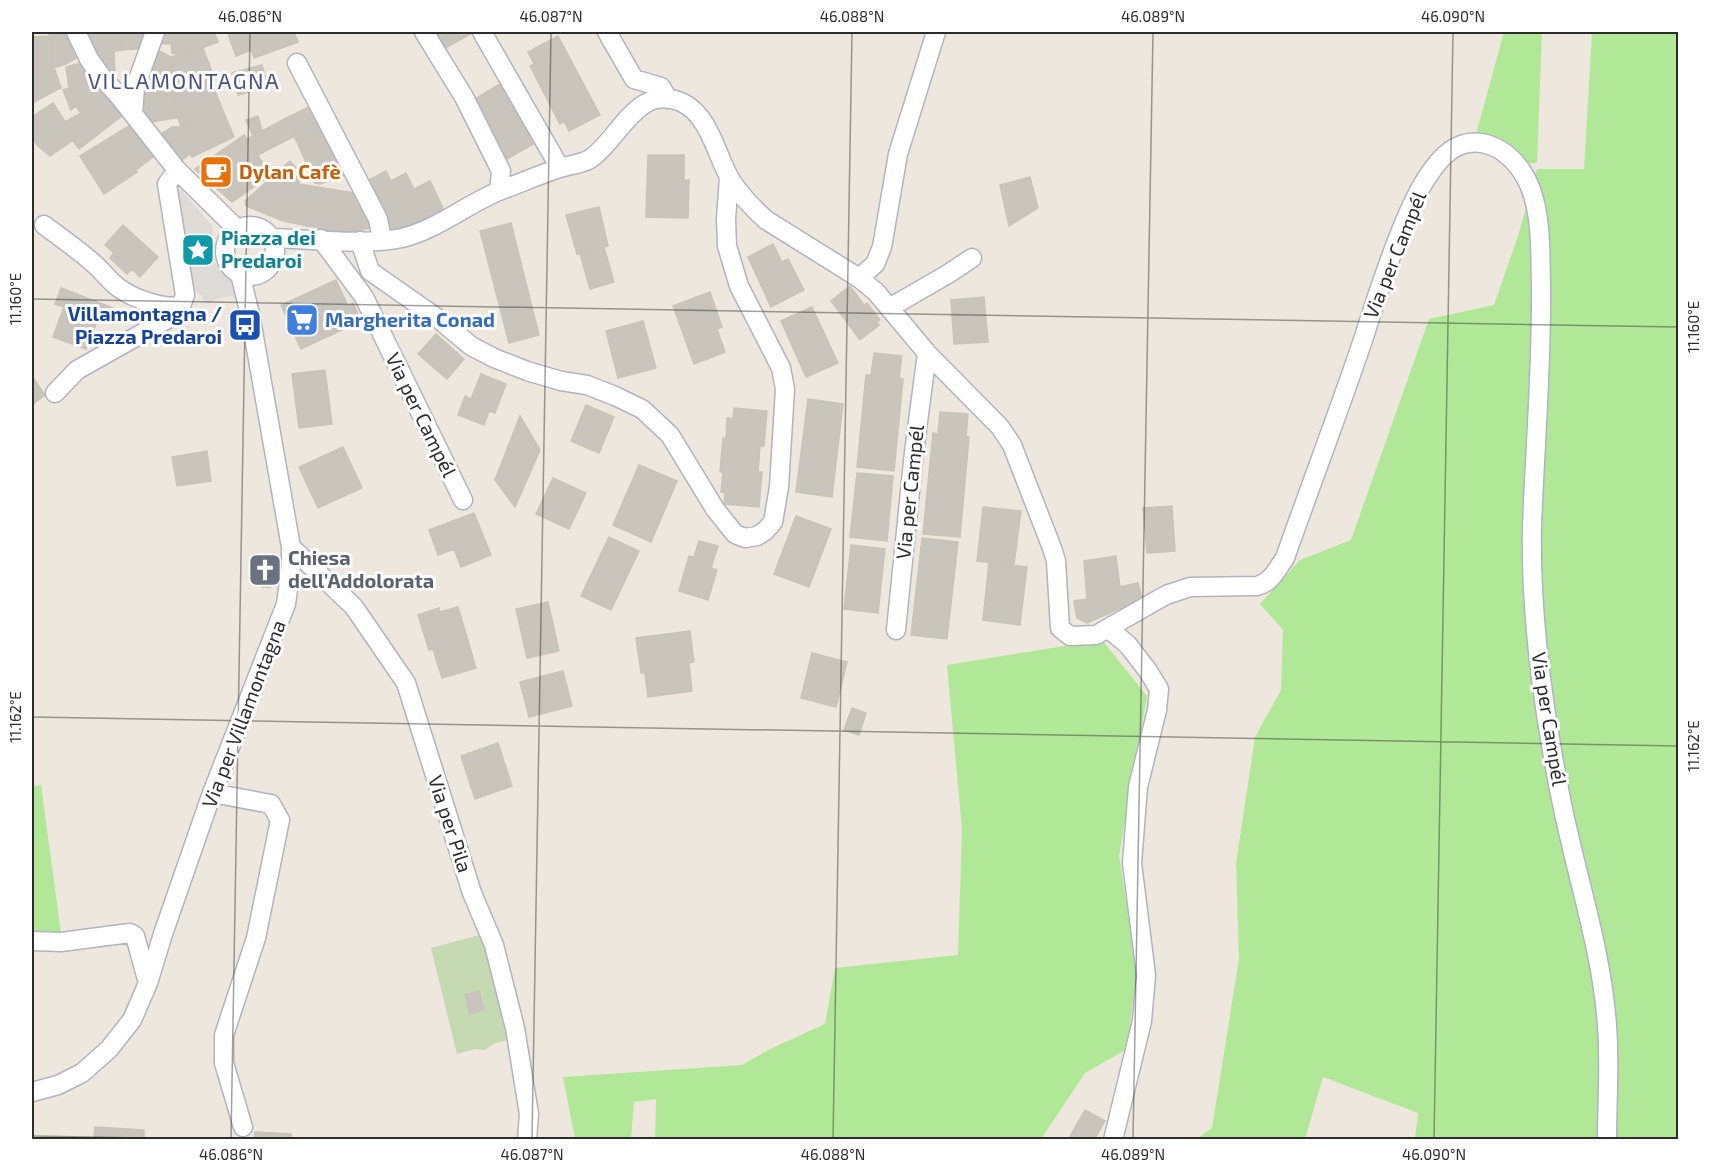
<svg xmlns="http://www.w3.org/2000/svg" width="1710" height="1171" viewBox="0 0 1710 1171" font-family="'Exo 2',sans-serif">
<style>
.green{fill:#b1e897}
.cemetery{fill:#c5d9b3}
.plaza{fill:#dedad5}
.building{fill:#c9c5bc;stroke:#cac3b7;stroke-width:1.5}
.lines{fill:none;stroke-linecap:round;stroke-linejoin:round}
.minor-casing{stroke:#b1b4c0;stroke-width:21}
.minor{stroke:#fff;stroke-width:18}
.ticks{fill:none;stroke:#2c2c2c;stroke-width:1.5;stroke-opacity:0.45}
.labels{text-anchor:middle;stroke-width:6;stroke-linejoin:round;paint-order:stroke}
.food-label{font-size:20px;font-weight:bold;fill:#c56008;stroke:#fff;text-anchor:start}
.culture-label{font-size:20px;font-weight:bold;fill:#0d838f;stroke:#fff;text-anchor:start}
.street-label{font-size:20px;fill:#2c2c2c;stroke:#fff}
.transit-label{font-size:20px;font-weight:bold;fill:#164399;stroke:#fff;text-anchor:end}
.shop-label{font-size:20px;font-weight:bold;fill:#366cbe;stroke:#fff;text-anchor:start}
.worship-label{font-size:20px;font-weight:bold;fill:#5b616d;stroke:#fff;text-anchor:start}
.quarter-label{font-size:22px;letter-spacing:1.5px;fill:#495280;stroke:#fff}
.neatline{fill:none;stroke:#2c2c2c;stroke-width:2}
.ticks-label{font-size:15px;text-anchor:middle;fill:#2c2c2c}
</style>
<rect width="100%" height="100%" fill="#eee7dd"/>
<!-- green -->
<path class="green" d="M1504,32h38l-5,131h-12c-11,-20 -28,-24 -49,-29z
M1592,32h86v1107h-263l3,-26 -95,-36 -18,62 -110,1 17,-12 27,-169 -3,-96 19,-126 26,-47 2,-60 -23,-26 40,-44 51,-20 78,-221 65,-14 24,-69 19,-67h47z
M1102,640l45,56 -28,160 18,113 -10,80 -42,24 -44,66h-386l1,-40 -22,3 -3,37h-56l-12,-62 179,-12 28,-16 55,-25 10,-56 123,-13 4,-126 -15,-164z
M41,785l20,148 -29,1v-148z"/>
<!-- cemetery -->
<path class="cemetery" d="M483,934l27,105 -17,5 -8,6 -10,-1 -18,5 -26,-106z"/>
<!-- plaza -->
<path class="plaza" d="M177,190h4l32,37 -2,26 4,10 5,7 17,16 8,28h-5l-3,-12 -3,-4 -3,-2 -13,2 -9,6 -6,-3 -1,-5 -9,-7 -14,-90h-5z"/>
<!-- building -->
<path class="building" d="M49,32h23l8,24 -14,8 -13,4z
M80,32h41l1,18 -8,1 1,22 -14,1z
M121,32h31l-5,16 -25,2z
M158,32h56l4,10 -36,13 -10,-2 -1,-9 -14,-1z
M237,32h8l6,18 -15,6 -8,-22z
M245,32h49l4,10 -44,16z
M436,32h34l1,2 -26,14z
M50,36l3,18 -3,1 11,33 -29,15v-66z
M558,36l42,79 -31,16 -5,-10 -4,3 -30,-58 4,-2 -6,-12z
M153,48l18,9 32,-9 12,32 -37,12 -39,9z
M88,61l13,18 -32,9 -3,-21z
M262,65l6,21 -30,9 -6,-22z
M101,79l22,36 -27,21 -20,-30 -5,4 -8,-20z
M211,81l13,32 -43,14 -3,-9 5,-5 -1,-3 -5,1 -3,-18z
M500,84l35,59 -28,16 -34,-59z
M174,93l3,18 5,-1 -1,7 -36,6 -6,-22z
M53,103l23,35 -26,18 -13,-11 -5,-8v-20z
M313,105l12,25 -28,12 -3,-6 3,-1 -9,-18z
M81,113l15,23 -17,13 -6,-8 3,-3 -11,-16z
M224,113l10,24 -42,20 -2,-3 -12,9 -23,-25 17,-11h9z
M258,116l4,15 -9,5 -7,-16z
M288,117l9,18 -39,20 -11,-16z
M132,124l22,32 -19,15 2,1 -33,22 -24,-38z
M327,130l18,45 -25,9 -5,-1 -18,-41z
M244,135l27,40 -39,27 -37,-33z
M648,155h36v25h5l-1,38 -42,-1z
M290,161l8,9 -4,5 5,3v6l61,10 17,32 -30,8 -64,-13 -37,-15 -1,-5z
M386,171l5,10 15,-8 8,16 16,-8 14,29 -51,25 -10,-13 -20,-39z
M1030,177l8,31 -29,18 -9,-41z
M599,207l9,39 -31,8 -11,-39z
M511,223l28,112 -30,8 -29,-112z
M123,225l35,32 -18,20 -8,-8 -5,5 -17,-16 4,-5 -9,-8z
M773,244l9,18 6,-3 16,31 -33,17 -23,-50z
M604,247l10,35 -24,7 -10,-35z
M336,280l12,26 5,-3 8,18 -60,28 -20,-44z
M850,286l14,19 3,-2 13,17 -3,2 2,3 -19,15 -29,-39z
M61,288l52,20 -6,15 -9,-4 -12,30 -33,-12 11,-30 -9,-3z
M710,292l12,35 -5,2 8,23 -31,12 -21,-58z
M984,297l4,45 -34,2 -3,-44z
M812,307l26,56 -32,14 -25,-56z
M643,321l13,47 -38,10 -12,-47z
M436,334l28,25 -17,20 -29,-25z
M874,353l28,3 -3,22 4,1 -9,92 -37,-4 9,-92h5z
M325,370l7,54 -33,4 -7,-54z
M481,374l25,10 -11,29 -6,-2 -5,14 -26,-10 7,-19 6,3z
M32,376l13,19 -13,10z
M808,399l35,5 -11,93 -36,-5z
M586,405l28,12 -15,36 -28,-12z
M734,408l33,3 -3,35h-4l-2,26h4l-3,35 -35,-3 1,-11 -4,-1 2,-20h-3l3,-34 3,1 1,-21 6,1z
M940,412l28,2 -2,23h3l-9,100 -37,-3 10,-101 5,1z
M520,416l20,34 -25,57 -20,-27z
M343,447l19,41 -44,20 -19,-41z
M207,451l4,30 -34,5 -5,-29z
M639,465l38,16 -26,61 -38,-17z
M857,473l36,3 -6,65 -37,-4z
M553,478l33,15 -17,36 -33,-15z
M1172,506l3,45 -28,2 -4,-45z
M983,507l38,4 -7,54 -37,-4z
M474,513l17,42 -30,12 -7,-18 -16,6 -9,-25z
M796,516l35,13 -22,58 -35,-13z
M609,537l30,14 -28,59 -30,-14z
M922,538l36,4 -11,97 -36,-4z
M699,541l19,5 -7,22 6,2 -9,30 -29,-9 10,-35 5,1z
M851,545l34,4 -7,64 -34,-4z
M1116,556l4,31 18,-4 4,16 -55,24 -10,-5 -3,-17 13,-2 -3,-38z
M258,558l15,1v22l-3,6h-8l-5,-6z
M989,562l38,5 -7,58 -37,-5z
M548,602l11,49 -32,7 -11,-49z
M458,607l18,61 -34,10 -9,-29 -4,1 -11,-35 21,-7 1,4z
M690,631l4,31 -5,1 3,28 -44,6 -3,-24h-4l-5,-35z
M812,653l35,9 -11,45 -35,-9z
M563,671l9,35 -43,11 -9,-35z
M852,708l14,5 -7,22 -15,-5z
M498,743l14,43 -37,13 -14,-43z
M479,991l5,19 -14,4 -5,-19z
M1085,1110l20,11 -11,19h-26z
M95,1127l49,3v10h-50z
M255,1132l36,2v6h-37z"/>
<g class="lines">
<defs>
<path id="minor" d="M76,32l13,27 12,17 18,20 58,74 60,59
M424,32l40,65 37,74 -2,20
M482,32l78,136
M607,32l27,47 27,8 7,12
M297,63l81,156 4,20
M133,114l2,-26 20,-56
M44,225c16,12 33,24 48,37 10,8 17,19 27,26 15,11 44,21 62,18
M225 251a25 25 0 1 1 50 0a25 25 0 1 1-50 0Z
M271,238c38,1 95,8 131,0 37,-9 67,-36 102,-49 19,-7 37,-15 56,-21 9,-3 22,-4 30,-9 29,-19 48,-78 93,-56 25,12 33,49 45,72 8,16 24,32 38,45l93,58 17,14 51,61 73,74 12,18 40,103 4,13 4,67 10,8 26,-1 70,-40 24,-8 67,-1c14,-3 20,-17 28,-28 26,-74 54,-147 79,-221 12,-39 25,-77 40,-114 7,-16 14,-33 24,-47 13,-20 29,-37 54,-33 23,4 40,24 48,44 12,30 10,67 11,98 1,81 -6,161 -9,241 -2,91 12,189 30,278 15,74 40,147 45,222 3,37 0,76 0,114
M321,239l43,58 99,203
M360,241l10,30 70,49 31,26 23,12 33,13 34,10 26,4 28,11 27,13 28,26 45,74 20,25 10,4 12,-2 8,-5 8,-9 6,-35 6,-98 -4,-21 -42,-82 -12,-40 -1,-27 3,-42
M859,278l16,-14 7,-17 16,-93 38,-122
M889,308l59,-34 24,-16
M55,393l22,-23 96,-54 8,-10 4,-11 -18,-111 10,-14
M291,547l63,60 52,76 66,210 22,52 21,83 14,86 -2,26
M1109,629l19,16 20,26 11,18 -2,21 -19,77 -6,76 14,112 -4,46 -29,119
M896,630l18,-178 13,-99
M212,793l59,11 9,16 -24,118 -32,97v28l19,64
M32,941l29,1 69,-9 5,3 13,47
M32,1092l26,-7 24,-12 27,-24 23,-29 16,-37 15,-49 49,-141 74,-189 5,-38v-19l-41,-233 -10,-40"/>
</defs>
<!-- minor casing -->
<use href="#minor" class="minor-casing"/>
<!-- minor -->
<use href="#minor" class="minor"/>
</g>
<!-- ticks -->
<path class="ticks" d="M32,299l1646,28M32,717l1646,29M32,1136l218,4M231,1140l19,-1108M532,1140l19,-1108M833,1140l19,-1108M1133,1140l20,-1108M1434,1140l19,-1108"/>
<!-- icons -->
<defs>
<symbol id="cafe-square" viewBox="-11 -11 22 22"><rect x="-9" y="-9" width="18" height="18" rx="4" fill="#e8710a" stroke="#fff"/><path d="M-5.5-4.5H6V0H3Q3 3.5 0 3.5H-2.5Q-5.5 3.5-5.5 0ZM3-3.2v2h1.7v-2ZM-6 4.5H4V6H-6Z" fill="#fff"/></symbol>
<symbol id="sight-square" viewBox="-11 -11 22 22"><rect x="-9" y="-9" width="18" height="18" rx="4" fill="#0f9aa8" stroke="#fff"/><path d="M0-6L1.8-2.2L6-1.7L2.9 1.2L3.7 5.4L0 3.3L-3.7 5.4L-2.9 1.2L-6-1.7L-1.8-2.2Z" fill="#fff"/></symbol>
<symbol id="supermarket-square" viewBox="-11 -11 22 22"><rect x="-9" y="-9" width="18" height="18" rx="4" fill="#3f7fe0" stroke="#fff"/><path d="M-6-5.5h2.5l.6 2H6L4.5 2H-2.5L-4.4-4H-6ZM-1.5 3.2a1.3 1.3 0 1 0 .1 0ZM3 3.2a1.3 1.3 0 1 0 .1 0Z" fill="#fff"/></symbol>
<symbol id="bus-square" viewBox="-11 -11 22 22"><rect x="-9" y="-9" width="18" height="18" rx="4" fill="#1a4fb4" stroke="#fff"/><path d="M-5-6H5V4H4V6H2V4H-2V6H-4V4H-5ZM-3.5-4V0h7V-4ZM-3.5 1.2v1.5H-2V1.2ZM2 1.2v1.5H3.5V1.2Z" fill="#fff"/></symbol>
<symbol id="church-square" viewBox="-11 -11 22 22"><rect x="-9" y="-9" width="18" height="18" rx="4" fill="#6b7280" stroke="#fff"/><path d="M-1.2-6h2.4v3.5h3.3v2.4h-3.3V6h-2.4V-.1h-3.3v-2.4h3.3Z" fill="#fff"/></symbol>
</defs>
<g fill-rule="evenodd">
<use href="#cafe-square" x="197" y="153" width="38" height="38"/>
<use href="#sight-square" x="179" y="231" width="38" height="38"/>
<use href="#supermarket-square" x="283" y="301" width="38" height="38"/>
<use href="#bus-square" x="226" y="306" width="38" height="38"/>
<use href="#church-square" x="246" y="551" width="38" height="38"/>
</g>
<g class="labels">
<!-- food labels -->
<g class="food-label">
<text x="239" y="179">Dylan Cafè</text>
</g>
<!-- culture labels -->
<g class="culture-label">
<text x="221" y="245">Piazza dei<tspan x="221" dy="23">Predaroi</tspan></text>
</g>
<!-- street labels -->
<g class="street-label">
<text transform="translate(1395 255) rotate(-68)" y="7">Via per Campél</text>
<text transform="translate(421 415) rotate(64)" y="7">Via per Campél</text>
<text transform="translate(910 492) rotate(-84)" y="7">Via per Campél</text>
<text transform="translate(244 714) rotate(-69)" y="7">Via per Villamontagna</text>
<text transform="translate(1549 719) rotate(81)" y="7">Via per Campél</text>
<text transform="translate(450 824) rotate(72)" y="7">Via per Pila</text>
</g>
<!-- transit labels -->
<g class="transit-label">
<text x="222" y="321">Villamontagna /<tspan x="222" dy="23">Piazza Predaroi</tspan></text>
</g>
<!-- shop labels -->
<g class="shop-label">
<text x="325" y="327">Margherita Conad</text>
</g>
<!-- worship labels -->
<g class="worship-label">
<text x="288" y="565">Chiesa<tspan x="288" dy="23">dell'Addolorata</tspan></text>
</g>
<!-- quarter labels -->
<g class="quarter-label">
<text x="184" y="89">VILLAMONTAGNA</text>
</g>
</g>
<!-- border -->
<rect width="1710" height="1171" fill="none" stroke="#ffffff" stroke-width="66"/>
<rect x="33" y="33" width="1644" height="1105" class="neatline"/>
<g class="ticks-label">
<text x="250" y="22">46.086°N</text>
<text x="551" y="22">46.087°N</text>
<text x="852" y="22">46.088°N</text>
<text x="1153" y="22">46.089°N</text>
<text x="1453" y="22">46.090°N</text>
<text transform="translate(16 299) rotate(-90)" y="5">11.160°E</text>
<text transform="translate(1694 327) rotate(-90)" y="5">11.160°E</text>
<text transform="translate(16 717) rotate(-90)" y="5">11.162°E</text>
<text transform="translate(1694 746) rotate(-90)" y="5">11.162°E</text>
<text x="231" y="1160">46.086°N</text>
<text x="532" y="1160">46.087°N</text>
<text x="833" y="1160">46.088°N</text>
<text x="1133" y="1160">46.089°N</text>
<text x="1434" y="1160">46.090°N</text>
</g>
</svg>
